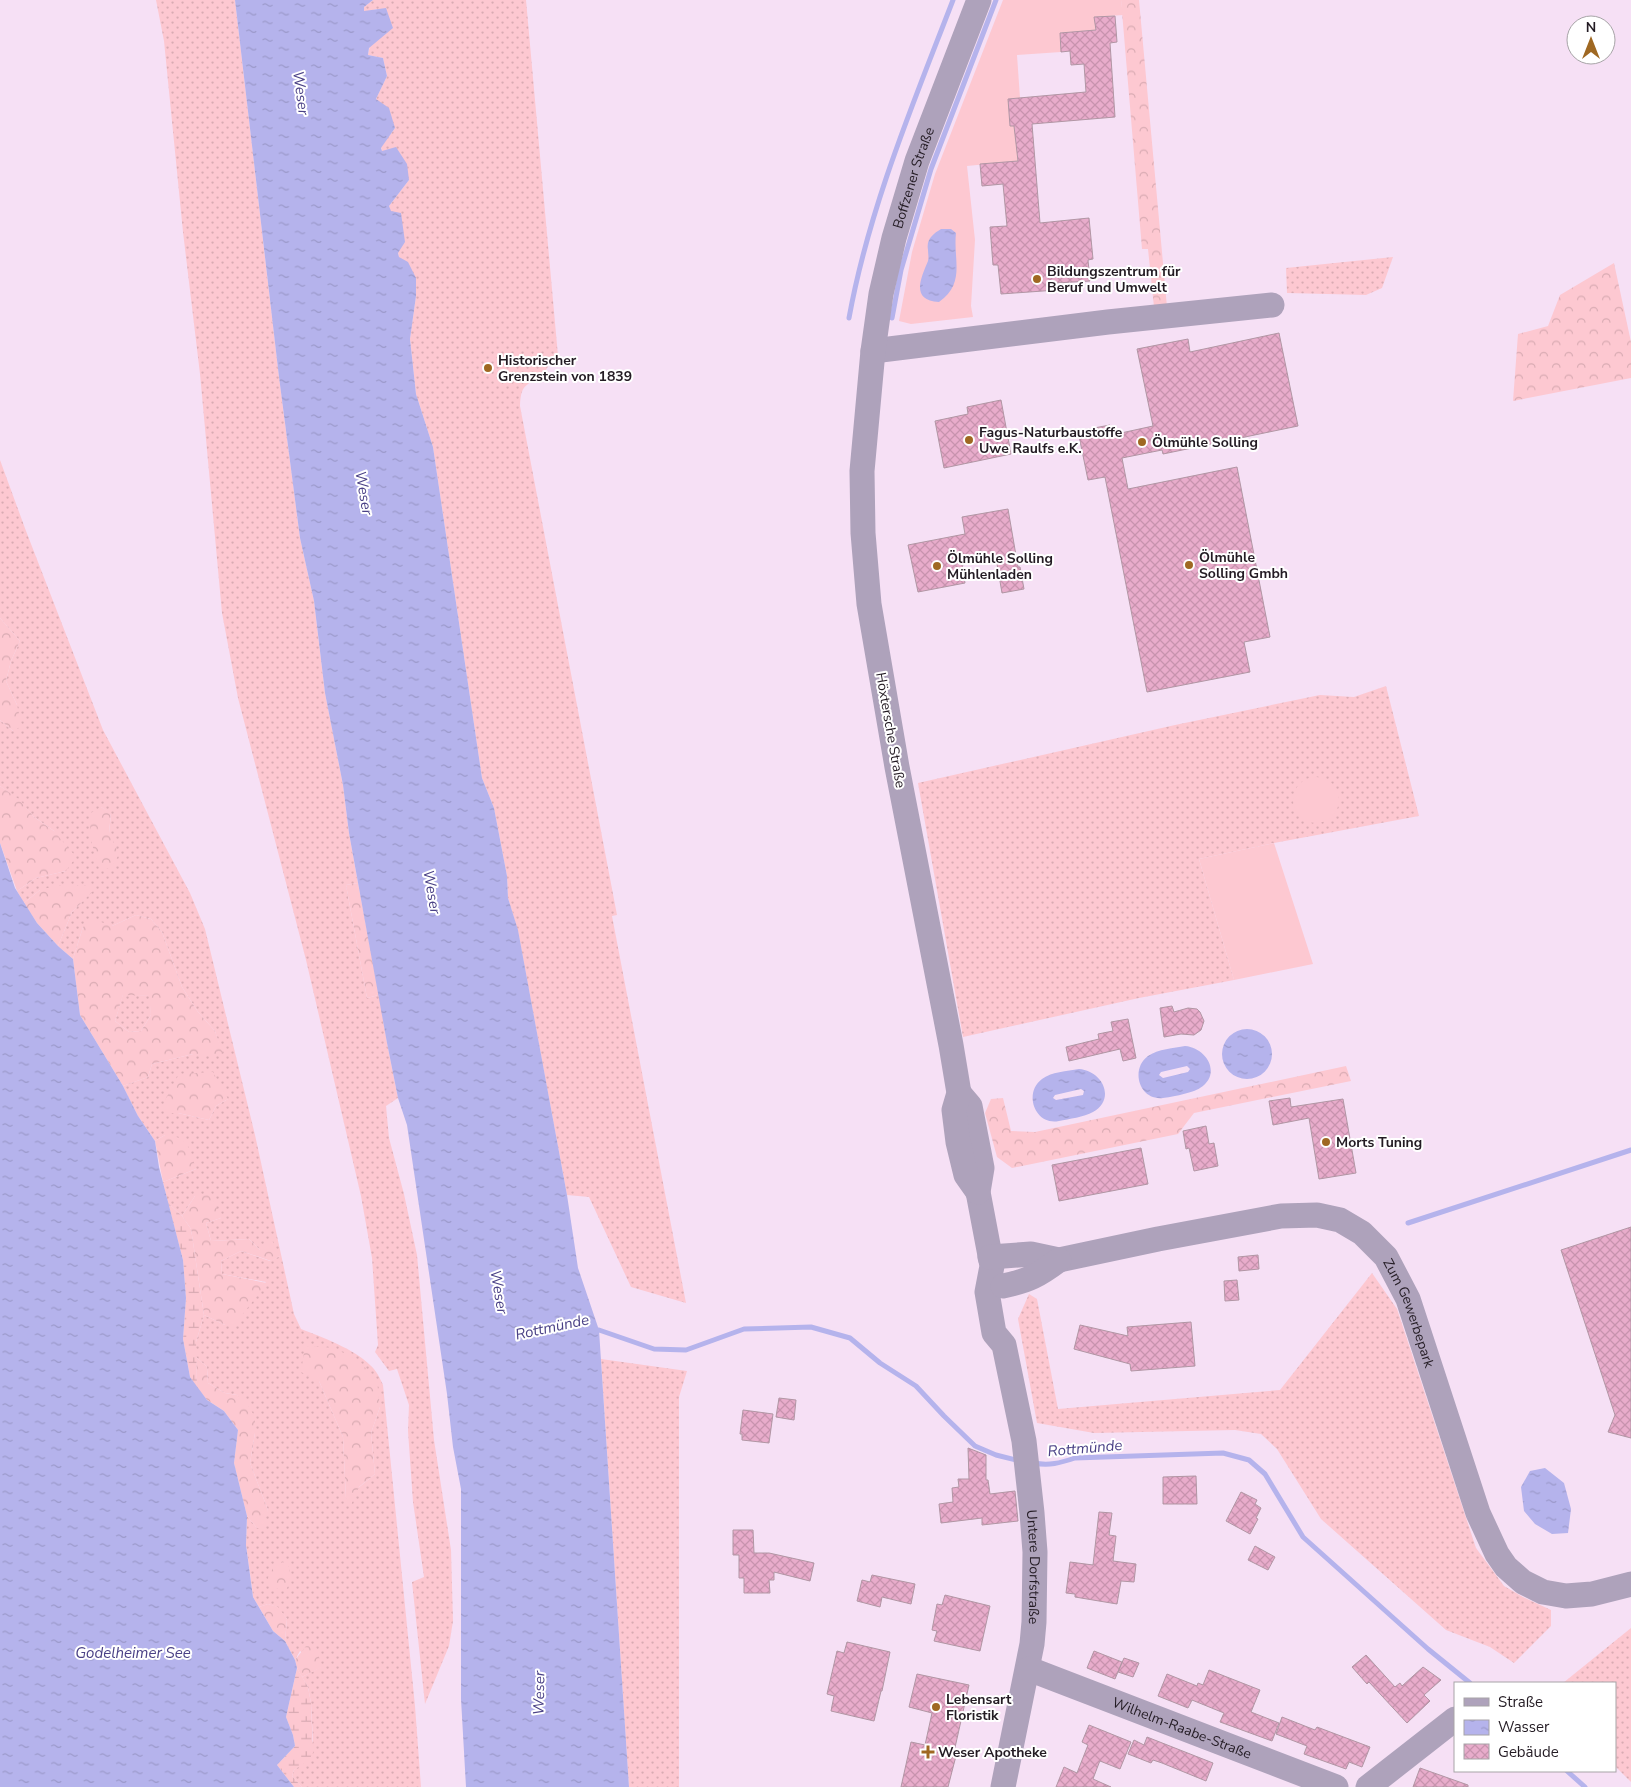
<svg xmlns="http://www.w3.org/2000/svg" width="1631" height="1787" viewBox="0 0 1631 1787" font-family="'Nunito Sans',sans-serif">
<style>
.grass{fill:url(#grass-dots);fill-rule:evenodd}
.forest{fill:url(#forest-crowns);fill-rule:evenodd}
.wetland{fill:url(#wetland-marsh)}
.garden{fill:#fdc8d1}
.water{fill:url(#water-ripples);fill-rule:evenodd}
.lines{fill:none;stroke-linecap:round;stroke-linejoin:round}
.stream{stroke:#b5b3ec;stroke-width:5}
.building{fill:url(#building-cross-hatch);stroke:#b196a4}
.minor{stroke:#aea2bb;stroke-width:25}
.poi-dot{fill:#9f6822;stroke:#fff;stroke-width:2}
.labels{text-anchor:middle;stroke-width:4;stroke-linejoin:round;paint-order:stroke}
.street-label{font-size:14px;fill:#231b23;stroke:#fff}
.poi-label{font-size:14px;font-weight:bold;fill:#231b23;stroke:#fff;text-anchor:start}
.water-label{font-size:15px;font-style:italic;fill:#4a4186;stroke:#fff}
</style>
<defs>
<pattern id="grass-dots" width="8" height="8" patternUnits="userSpaceOnUse" patternTransform="scale(1.25)"><rect width="8" height="8" fill="#fdc8d1"/><path d="M2 2h.1M6 6h.1" fill="none" stroke="#d9abb3" stroke-width="1.8" stroke-linecap="round"/></pattern>
<pattern id="forest-crowns" width="20" height="18" patternUnits="userSpaceOnUse" patternTransform="scale(1.25)"><rect width="20" height="18" fill="#fdc8d1"/><path d="M2 6a3 3 0 1 1 6 0M12 15a3 3 0 1 1 6 0" fill="none" stroke="#d9abb3"/></pattern>
<pattern id="wetland-marsh" width="20" height="14" patternUnits="userSpaceOnUse" patternTransform="scale(1.25)"><rect width="20" height="14" fill="#fdc8d1"/><path d="M1 5h8M5 5V1M11 12h8M15 12V8" fill="none" stroke="#d9abb3"/></pattern>
<pattern id="water-ripples" width="26" height="14" patternUnits="userSpaceOnUse" patternTransform="scale(1.25)"><rect width="26" height="14" fill="#b5b3ec"/><path d="M2 4q2-2 4 0t4 0M15 11q2-2 4 0t4 0" fill="none" stroke="#9b99ca"/></pattern>
<pattern id="building-cross-hatch" width="8" height="8" patternUnits="userSpaceOnUse" patternTransform="scale(1.25)"><rect width="8" height="8" fill="#e8accb"/><path d="M0 0l8 8M0 8l8-8" fill="none" stroke="#c793ae"/></pattern>
</defs>
<rect width="100%" height="100%" fill="#f6e0f5"/>
<!-- grass -->
<path class="grass" d="M156,0h79l44,377 21,161 14,63 11,92 18,92 6,48 9,50 -12,2 21,113 12,-3 8,48 11,55 -12,8 3,32 15,56 13,61 17,185 17,110 2,71 -4,25 -24,58 -13,-122 12,-5 -11,-75 -5,-71 1,-26 -12,-36 -8,2 -14,-19 3,-7 -6,-87 -11,-62 -55,-236 -68,-262 -16,-85 -22,-239 -17,-142 -19,-191z
M373,0h153l32,356c-12,6 -7,10 -15,17 -15,14 -22,8 -23,33l97,509 -5,1 74,387 -55,-16 -42,-90 -22,-2 -49,-264 -10,-33 -1,-22 -13,-68 -12,-30 -49,-331 -17,-53 -6,-55 6,-43v-18l-17,-21 -10,-51 20,-26 -27,-29 -1,-4 14,-19 -19,-29 11,-23 -4,-18 -15,-3 9,-46 -13,3v-5z
M1393,257l-11,31 -16,7 -79,-2 -1,-25z
M0,460l26,71 77,199 87,163 15,36 50,206 39,179 7,15c19,7 55,21 69,36 6,5 10,13 13,20l32,321 6,81h-119l-10,-11 2,-6 9,-7 10,-22 -2,-38 -3,-16 -6,-10 19,-10 -21,-16 -5,9 -10,-19 2,-22 -10,-12 -9,-3 -9,3 -6,-10 -1,-9 -6,-43 1,-29 10,12 11,-18 -18,-47 5,-30 -18,-38 -12,-2 -17,-10 -1,-16 -11,-10v-15l8,-27 21,10 41,-43 -44,-8 -1,-13 20,-10 29,10 10,-5 -20,-6 -11,-11 -38,2 -5,-18 15,-5 -26,-22 -13,20 -14,-13 -5,-21 33,-13 -31,-34 -10,6 -17,-25 -15,-30 25,-9 4,-13 41,-10h29l-7,-23 -17,-19 -16,-25 -20,-55 -11,-13 -15,-4 -24,11 -29,1 -10,32 -15,-13 14,-34 21,-22h-53l-16,13 -7,-12 19,-13 30,-7 -12,-40 -20,-14 -14,-16 -20,-15v-66l13,11 4,-26 -11,-24 5,-20 9,-20 -20,-23zM101,807l10,7 -2,19zM228,1099l-12,7 -7,14 -31,-7zM319,1381l61,26 -9,26 4,41 -29,24 -3,-61z
M1386,686l33,130 -145,27 -75,16 35,121 -95,18 -176,39 -45,-254 257,-58 145,-30 34,2z
M123,994l27,2 1,19 -10,16 -12,1 -14,-11z
M1372,1273l25,36 79,239 28,38 19,11 28,13v16l-37,37 -24,-16 -44,-17 -125,-111 -44,-70 -16,-15 -26,-4 -141,3 -57,-10 -19,-104 11,-25 8,5 21,110 222,-19z
M601,1359l86,12 -8,26v390h-50z
M1631,1628v154l-16,-16v-83h-52z"/>
<!-- forest -->
<path class="forest" d="M1121,0h18l28,307h-13l-6,-58h-6z
M1614,263l17,79v36l-118,23 5,-67 30,-8 12,-31z
M0,618l20,23 -9,20 -5,20 11,24 5,21 -9,5 -13,-11z
M0,786l20,14 14,17 20,14 22,26 -10,14 -30,7 -19,13 -17,-48z
M101,807l10,6 -2,20 10,21 -8,15 -12,-1 -7,-24 -3,-30z
M358,883l21,112 -12,3 -21,-113z
M59,885h30l5,5 -22,22 -14,34 -21,-23 -13,-20 16,-13z
M136,915l15,4 11,13 20,55 16,25 17,19 8,23h-30l-41,10 -4,13 -25,9 -43,-71 -7,-56 10,-32 10,-8 19,7zM123,995l26,1 2,19 -10,16 -12,1 -14,-11z
M1346,1066l5,15 -157,32 -16,21 -166,34 -15,-11 -12,-44 6,-14 12,-1 8,33 24,1z
M213,1072l15,27 -12,7 -7,14 -31,-7h-13l-1,-11 15,-28z
M165,1135c24,1 25,15 31,34l-33,13 -8,-41z
M211,1195l10,23 -15,5 5,18 38,-2 11,11 12,-10 8,16 -9,5 -30,-10 -20,10 1,13 45,9 -32,41 -10,1 -21,-10 -13,-86 -9,-13 13,-20z
M305,1346l30,2 26,15 16,18 3,26 -9,26 4,41 -16,13 -8,18 -5,-7 -3,-61 -24,-56 -18,-9z
M196,1357l11,10 1,16 17,10 12,2 10,9 8,13v16l-5,30 18,47 -5,18h-6l-10,-12 -13,-53 4,-33 -14,-19 -17,-11 -10,-12z
M283,1562l6,5 2,13 -5,10 -14,-2 -4,-10 5,-10z
M268,1604l10,3 9,12 -2,22 -12,-10 -14,-24z
M306,1646l10,1 6,20 -20,10 -5,-9 -2,-8z"/>
<!-- wetland -->
<path class="wetland" d="M168,1203l14,13 9,13 13,86 -8,27 1,46 -7,-11 -7,-38 3,-41 -3,-38z
M297,1668l11,19 3,16 2,50 -4,7 -15,10 -2,6 10,11h-8l-17,-22 18,-19 -2,-11 -7,-18z"/>
<!-- garden -->
<path class="garden" d="M1003,0h118l2,15 -28,2 1,13 -36,3 1,19 -44,3 3,43 -12,1 2,27h5l3,35 -51,5 8,74 -4,66 2,11 -62,7 -12,-3 13,-69 23,-78z
M1293 800a23 23 0 1 1 46 0a23 23 0 1 1-46 0Z
M1274,843l39,121 -79,16 -35,-121z"/>
<!-- water -->
<path class="water" d="M235,0h138l-9,7v4l22,-3 7,20 -24,20 -1,7 15,3 4,18 -11,23 13,9 6,20 -14,20 1,3 14,-4 11,17 2,16 -20,26 2,5 10,2 4,29 -7,11 1,4 9,5 8,16v18l-6,43 6,55 17,53 49,331 12,30 13,68 1,22 10,32 49,265 11,73 21,62 30,457h-163l-5,-88v-210l-8,-42 -6,-53 -40,-269 -9,-27 -11,-55 -38,-210 -6,-48 -18,-92 -11,-92 -14,-63 -21,-161z
M941,229h10l5,4c-3,27 10,50 -17,69 -29,-2 -18,-24 -11,-41 1,-4 0,-7 0,-11 -2,-11 5,-16 13,-21z
M0,843l15,45 22,35 21,23 15,13 7,56 43,71 15,30 17,25 4,26 24,93 3,38 -3,41 7,38 17,23 17,11 14,19 -4,33 13,53 -1,29 7,52 20,34 12,10 10,19 2,8 -11,49 7,18 2,11 -18,19 17,22h-294z
M1222 1054a25 25 0 1 1 50 0a25 25 0 1 1-50 0Z
M1185,1046c22,2 37,28 15,42 -7,5 -29,9 -37,10 -24,3 -33,-29 -15,-42 10,-7 26,-8 37,-10zM1187,1066l3,3 -2,3 -25,6 -4,-3 2,-3z
M1079,1069c24,2 37,30 14,43 -9,5 -24,7 -34,9 -24,5 -36,-28 -17,-42 9,-7 25,-8 37,-10zM1081,1089l3,2 -1,4 -27,5 -3,-2 2,-3z
M1545,1468l19,15 7,26 -3,24 -16,1 -17,-10 -11,-13 -3,-24 9,-16z"/>
<g class="lines">
<!-- stream -->
<path class="stream" d="M849,318c20,-110 64,-214 104,-318
M892,318l9,-48 30,-101 65,-169
M1408,1223l223,-73
M593,1331l6,-1 55,19 32,1 58,-21 67,-2 39,11 30,25 36,23 28,30 31,30 21,9 24,6
M1034,1463c15,3 26,0 41,-5l148,-5 26,7 16,14 38,63 125,112 42,34
M1567,1771l18,16"/>
</g>
<!-- building -->
<path class="building" d="M1115,16l2,26 -7,1 5,74 -83,7 8,99 49,-5 4,41 -5,1 2,21 -34,2 1,7 -56,4 -3,-29h-5l-3,-38 17,-1 -4,-42 -21,2 -2,-22 38,-3 -4,-35h-4l-2,-27 78,-7 -2,-28 -13,1 -1,-14 -9,1 -1,-19 36,-3 -2,-13z
M1279,333l19,93 -135,28 -1,-4 -40,8 6,31 109,-22 33,170 -26,5 6,30 -103,20 -42,-215 -17,3 -10,-49 32,-6 2,10 41,-9 -16,-77 51,-10 2,13z
M1001,400l10,54 -67,14 -9,-47 33,-7 -1,-7z
M1008,509l10,58h2l4,22 -22,4 -6,-35 -34,7 3,18 -47,9 -10,-47 57,-11 -3,-17z
M1172,1006l2,6 14,-4 9,1 3,3 4,9 -3,9 -7,5 -13,-1 -17,3 -4,-29z
M1128,1019l8,39 -13,3 -3,-12 -51,12 -3,-14 33,-8 -1,-5 15,-3 -2,-9z
M1290,1098l1,9 52,-8 13,74 -37,6 -10,-61 -36,7 -4,-24z
M1206,1126l3,18 5,-1 4,23 -24,5 -5,-23 -3,1 -3,-18z
M1141,1148l7,36 -89,17 -7,-36z
M1631,1227v211l-23,-6 7,-17 -54,-165z
M1258,1255l1,14 -20,2 -1,-14z
M1237,1280l2,20 -14,1 -1,-20z
M1191,1322l4,44 -64,5 -1,-7 -56,-15 6,-24 48,11 -1,-9z
M779,1398l17,2 -2,20 -18,-3z
M743,1410l30,4 -4,29 -27,-3v-6h-2z
M968,1448l18,7v25h2l2,14 25,-3 3,30 -36,4v-7l-41,5 -2,-19 14,-2 -1,-14 7,-1 -1,-8h11z
M1196,1476l1,28h-34v-27z
M1241,1492l16,8 -2,4 6,4 -5,10 2,1 -8,15 -24,-13z
M1099,1512l13,1 -3,22 7,1 -3,25 23,3 -2,18 -13,-1 -4,23 -42,-7v-3l-9,-1 4,-31 23,3z
M733,1530h20l1,23h15l45,10 -4,18 -36,-9v8h-5l1,13h-26v-15h-5v-23h-6z
M1255,1546l20,11 -7,13 -20,-10z
M872,1575l43,9 -4,20 -29,-7 -2,10 -23,-6 5,-21 8,2z
M945,1595l45,11 -10,45 -46,-10 3,-10 -5,-1 5,-26 5,1z
M847,1642l43,10 -8,39h-1l-7,30 -43,-10 3,-15 -7,-2 7,-30 3,-13 7,2z
M1094,1651l28,11 -7,17 -28,-11z
M1366,1655l29,32 5,-4 2,3 21,-19 18,13 -17,15 6,6 -23,22 -38,-41 -2,2 -15,-17z
M1124,1658l15,5 -6,14 -15,-5z
M1209,1670l51,20 -9,22 28,11 -7,18 -52,-19 4,-9 -32,-13 -4,8 -30,-12 9,-22 30,12 1,-3 5,2z
M917,1674l52,11 -15,67h3l-9,35h-47l10,-45 14,3 7,-32 -23,-6z
M1282,1717l33,13 2,-3 53,20 -8,20 -13,-5 -3,7 -42,-15 3,-8 -31,-12z
M1089,1725l42,17 -11,27 -20,-8 -1,2 -6,16 18,8h-55l8,-20 13,6 11,-28 -6,-3z
M1147,1737l66,26 -7,18 -44,-18 -9,-3 -2,3 -23,-9 6,-14 10,5z
M1420,1768l48,17v2h-55z"/>
<g class="lines">
<!-- minor -->
<g class="minor">
<path d="M873,351l235,-29 164,-17"/>
<path id="s1" d="M959,1093l11,13 12,62 -4,24 14,74 -5,26 7,41 10,12 20,96 8,72 3,39 -1,70 -2,22 -29,143"/>
<path id="s2" d="M978,1192l-12,-17 -8,-33 -4,-32 5,-17 -8,-48 -54,-278 -28,-163 -6,-71 -1,-62 11,-120 8,-57 13,-56 23,-77 62,-161"/>
<path id="s3" d="M990,1257l41,-3 28,6 99,-21 123,-23 36,-1 23,5 22,13 24,24 22,42 70,214 19,41 9,13 17,15 20,10 23,4 26,-2 39,-10"/>
<path d="M1003,1286c25,-5 36,-11 56,-26"/>
<path id="s4" d="M1029,1669l307,118"/>
<path d="M1368,1787l87,-68"/>
</g>
</g>
<!-- markers -->
<g class="poi-dot">
<circle cx="1037" cy="279" r="5"/>
<circle cx="488" cy="368" r="5"/>
<circle cx="969" cy="440" r="5"/>
<circle cx="1142" cy="442" r="5"/>
<circle cx="1189" cy="565" r="5"/>
<circle cx="937" cy="566" r="5"/>
<circle cx="1326" cy="1142" r="5"/>
<circle cx="936" cy="1707" r="5"/>
<path d="M925.5 1744.5h5v5h5v5h-5v5h-5v-5h-5v-5h5z"/>
</g>
<g class="labels">
<!-- street labels -->
<g class="street-label">
<text dy="5" stroke="none"><textPath href="#s2" startOffset="1034">Boffzener Straße</textPath></text>
<text transform="translate(891 730) rotate(80)" y="5">Höxtersche Straße</text>
<text dy="5" stroke="none"><textPath href="#s3" startOffset="476">Zum Gewerbepark</textPath></text>
<text dy="5" stroke="none"><textPath href="#s1" startOffset="488">Untere Dorfstraße</textPath></text>
<text dy="5" stroke="none"><textPath href="#s4" startOffset="164">Wilhelm-Raabe-Straße</textPath></text>
</g>
<!-- poi labels -->
<g class="poi-label">
<text x="1047" y="276">Bildungszentrum für<tspan x="1047" dy="16">Beruf und Umwelt</tspan></text>
<text x="498" y="365">Historischer<tspan x="498" dy="16">Grenzstein von 1839</tspan></text>
<text x="979" y="437">Fagus-Naturbaustoffe<tspan x="979" dy="16">Uwe Raulfs e.K.</tspan></text>
<text x="1152" y="447">Ölmühle Solling</text>
<text x="1199" y="562">Ölmühle<tspan x="1199" dy="16">Solling Gmbh</tspan></text>
<text x="947" y="563">Ölmühle Solling<tspan x="947" dy="16">Mühlenladen</tspan></text>
<text x="1336" y="1147">Morts Tuning</text>
<text x="946" y="1704">Lebensart<tspan x="946" dy="16">Floristik</tspan></text>
<text x="938" y="1757">Weser Apotheke</text>
</g>
<!-- water labels -->
<g class="water-label">
<text transform="translate(301 93) rotate(82)" y="5">Weser</text>
<text transform="translate(364 493) rotate(80)" y="5">Weser</text>
<text transform="translate(432 892) rotate(80)" y="5">Weser</text>
<text transform="translate(499 1292) rotate(80)" y="5">Weser</text>
<text transform="translate(552 1327) rotate(-12)" y="5">Rottmünde</text>
<text transform="translate(1085 1448) rotate(-5)" y="5">Rottmünde</text>
<text x="133" y="1658">Godelheimer See</text>
<text transform="translate(539 1693) rotate(-89)" y="5">Weser</text>
</g>
</g>
<!-- legend -->
<rect x="1454" y="1682" width="162" height="90" fill="#ffffff" stroke="#a7a4a7"/>
<rect x="1464" y="1698" width="25" height="8" fill="#aea2bb" stroke="#a7a4a7"/>
<text x="1498" y="1707" font-size="15" fill="#231b23">Straße</text>
<rect x="1464" y="1720" width="25" height="15" fill="url(#water-ripples)" stroke="#a7a4a7"/>
<text x="1498" y="1732" font-size="15" fill="#231b23">Wasser</text>
<rect x="1464" y="1744" width="25" height="15" fill="url(#building-cross-hatch)" stroke="#a7a4a7"/>
<text x="1498" y="1757" font-size="15" fill="#231b23">Gebäude</text>
<!-- north arrow -->
<g transform="translate(1591 40)"><circle r="24" fill="#ffffff" stroke="#a7a4a7"/>
<path d="M0-4L9 19L0 12L-9 19Z" fill="#9f6822"/>
<text y="-8" font-size="14" font-weight="bold" text-anchor="middle" fill="#231b23">N</text>
</g>
</svg>
